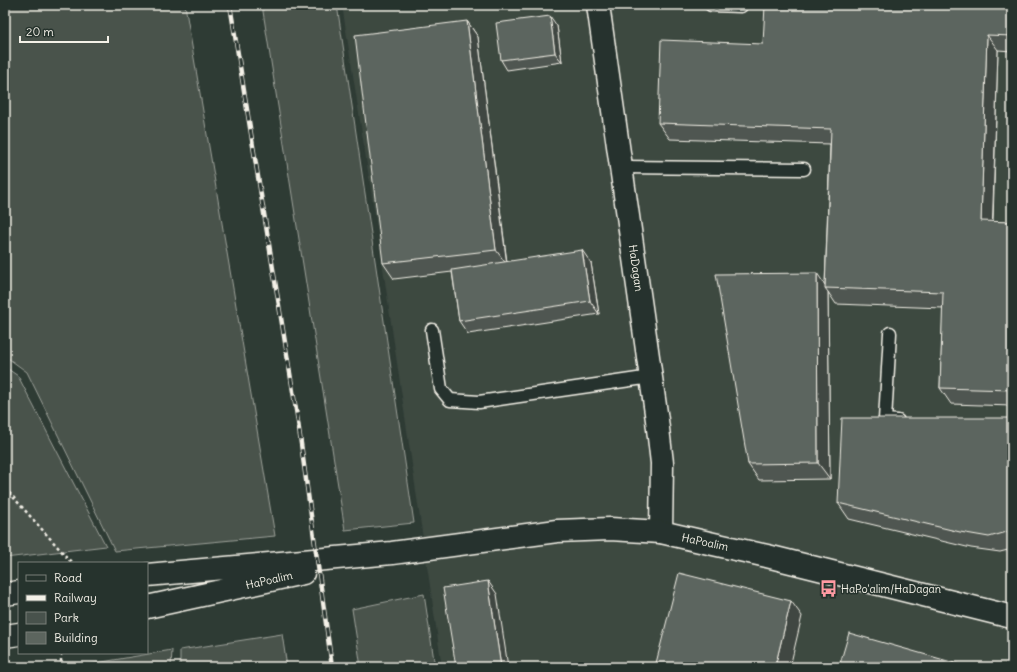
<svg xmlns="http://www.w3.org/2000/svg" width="1017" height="672" viewBox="0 0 1017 672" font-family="Delius,sans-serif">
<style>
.built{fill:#3c4841}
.green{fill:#48524c;stroke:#9ea29a}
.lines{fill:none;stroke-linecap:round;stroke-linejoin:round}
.lane-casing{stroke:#f4f1e8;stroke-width:15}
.street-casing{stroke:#f4f1e8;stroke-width:25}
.secondary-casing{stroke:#f4f1e8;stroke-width:25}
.path{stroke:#f4f1e8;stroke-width:2.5;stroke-dasharray:3 3;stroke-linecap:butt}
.lane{stroke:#26332d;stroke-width:12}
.street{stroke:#26332d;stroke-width:22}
.secondary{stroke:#26332d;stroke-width:22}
.rail-casing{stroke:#f4f1e8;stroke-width:4.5}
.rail{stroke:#26332d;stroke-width:3;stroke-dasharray:9;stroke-linecap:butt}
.wall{fill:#4f5751;stroke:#f4f1e8}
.shaded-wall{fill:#404742;stroke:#f4f1e8}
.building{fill:#5c655e;stroke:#f4f1e8}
.labels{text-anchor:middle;stroke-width:3;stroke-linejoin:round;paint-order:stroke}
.street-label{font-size:11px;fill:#f4f1e8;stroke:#26332d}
.poi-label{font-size:11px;fill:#f4f1e8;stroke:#26332d;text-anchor:start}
</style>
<rect width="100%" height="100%" fill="#2e3b34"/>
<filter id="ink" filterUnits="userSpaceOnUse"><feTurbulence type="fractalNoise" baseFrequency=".025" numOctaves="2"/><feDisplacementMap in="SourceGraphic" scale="8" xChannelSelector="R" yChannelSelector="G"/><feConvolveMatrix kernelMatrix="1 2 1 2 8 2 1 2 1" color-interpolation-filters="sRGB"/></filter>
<g filter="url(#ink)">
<!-- built -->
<path class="built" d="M342,5h670v662h-570l-62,-419z"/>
<!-- green -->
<path class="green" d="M5,5h180l90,531 -160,15 -88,-179 -22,-16z
M262,5h75l77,518 -69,7z
M5,367l13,9 88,170 -101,12z
M424,594l11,73h-74l-9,-58z
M282,634l5,33h-107v-17z
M172,650l-1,17h-98z"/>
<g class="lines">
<defs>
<path id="lane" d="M711,5l30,1
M621,167l183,2
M432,330l9,59 9,11 29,2 172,-25
M890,333l-5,87 13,1"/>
<path id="street" d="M598,5l59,415 5,43 -1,69"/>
<path id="secondary" d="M147,575l245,-22 165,-22 53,-2 51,3 48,11 58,13 245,61
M5,594l14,-2
M147,607l156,-34
M5,636l14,-2"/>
</defs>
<!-- lane casing -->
<use href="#lane" class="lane-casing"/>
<!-- street casing -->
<use href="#street" class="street-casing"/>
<!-- secondary casing -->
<use href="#secondary" class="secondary-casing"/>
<!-- path -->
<path class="path" d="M5,488l67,75
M61,653v14"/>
<!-- lane -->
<use href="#lane" class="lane"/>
<!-- street -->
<use href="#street" class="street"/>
<!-- secondary -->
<use href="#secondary" class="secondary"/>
<defs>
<path id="rail" d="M230,5l68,417 34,245"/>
</defs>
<!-- rail casing -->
<use href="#rail" class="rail-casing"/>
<!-- rail -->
<use href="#rail" class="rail"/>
</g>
<!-- wall -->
<path class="wall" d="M1012,5v46l-14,-1 -5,172h19v184l-61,-2 -11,-16 3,-80 -107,-4 -8,-12 2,187 -71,1 -11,-16 77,-179 5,-141 -160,-5 -12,-16 105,-79z
M467,21l11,16 29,225 84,1 8,51 -131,20 -9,-13 -7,-49 -58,7 -11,-16z
M557,26l5,36 -55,8 -6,-10z
M1012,418v131l-12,3 -29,-4 -122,-29 -11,-16z"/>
<!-- shaded-wall -->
<path class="shaded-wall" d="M550,16l7,10 5,36 -7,-9z
M467,21l11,16 29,228 -11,-15z
M987,35l11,15 -6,187 -11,-16z
M582,250l9,13 8,51 -9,-13z
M817,273l10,15h-2l3,4 2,187 -12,-16z
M488,581l9,13 11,73h-7z
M791,601l11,15 -12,51h-15z"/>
<!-- building -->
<path class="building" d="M765,5h247v31l-25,-1 -6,186 31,1v168l-72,-2 3,-96 -118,-4 6,-159 -173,-6 3,-83 102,4z
M550,16l5,37 -54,7 -5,-37z
M467,21l29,229 -113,13 -28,-228z
M582,250l8,51 -131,20 -7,-51z
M817,273l1,190 -70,1 -32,-190z
M842,418h170v111l-5,3 -18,5 -29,-5 -122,-29z
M679,573l112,28 -16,66h-120z
M488,581l13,86h-45l-13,-79z
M849,633l120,34h-130z
M808,663l16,4h-18z"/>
</g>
<!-- icons -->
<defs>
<symbol id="bus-bare" viewBox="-9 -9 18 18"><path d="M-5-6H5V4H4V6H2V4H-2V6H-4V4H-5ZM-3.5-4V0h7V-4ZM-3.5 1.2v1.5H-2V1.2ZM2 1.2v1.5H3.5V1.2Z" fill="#ff9aa2" stroke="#26332d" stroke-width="2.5" paint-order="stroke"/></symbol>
</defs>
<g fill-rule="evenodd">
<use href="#bus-bare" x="816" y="576" width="25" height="25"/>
</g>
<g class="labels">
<!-- street labels -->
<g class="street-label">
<text transform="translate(636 268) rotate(82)" y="4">HaDagan</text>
<text transform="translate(705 542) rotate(12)" y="4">HaPoalim</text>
<text transform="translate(269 580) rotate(-13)" y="4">HaPoalim</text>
</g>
<!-- poi labels -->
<g class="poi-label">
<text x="841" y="593">HaPo'alim/HaDagan</text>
</g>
</g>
<!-- margin -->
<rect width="1017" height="672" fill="none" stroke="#26332d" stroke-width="20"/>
<rect x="10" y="10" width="997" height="652" fill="none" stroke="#f4f1e8" stroke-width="1.5" filter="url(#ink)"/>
<!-- legend -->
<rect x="18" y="562" width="130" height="92" fill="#26332d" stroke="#787f78"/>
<rect x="26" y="575" width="20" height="6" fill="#26332d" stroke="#787f78"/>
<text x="54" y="582" font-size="12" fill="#f4f1e8">Road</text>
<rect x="26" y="595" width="20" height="6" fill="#f4f1e8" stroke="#787f78"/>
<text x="54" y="602" font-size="12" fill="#f4f1e8">Railway</text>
<rect x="26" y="612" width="20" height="12" fill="#48524c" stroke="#787f78"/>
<text x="54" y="622" font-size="12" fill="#f4f1e8">Park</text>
<rect x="26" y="632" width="20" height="12" fill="#5c655e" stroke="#787f78"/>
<text x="54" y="642" font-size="12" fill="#f4f1e8">Building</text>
<!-- scale -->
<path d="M20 36v6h88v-6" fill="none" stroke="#f4f1e8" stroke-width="2"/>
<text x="26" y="36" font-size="12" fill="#f4f1e8" stroke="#26332d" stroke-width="3" paint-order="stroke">20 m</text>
</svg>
